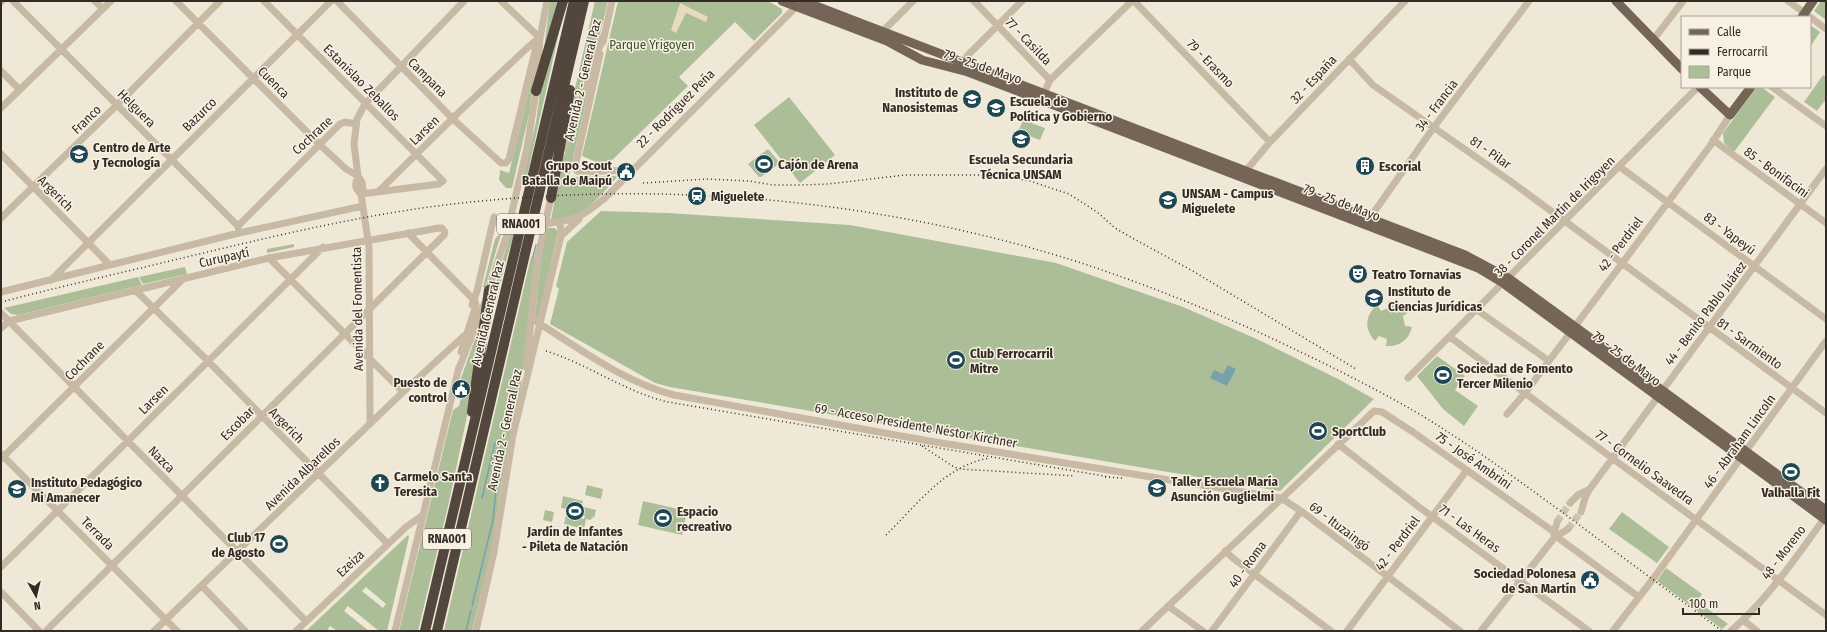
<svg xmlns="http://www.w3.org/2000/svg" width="1827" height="632" viewBox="0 0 1827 632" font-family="'Fira Sans Condensed',sans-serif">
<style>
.green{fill:#acbe98;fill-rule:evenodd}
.plaza{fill:#e7dbbf}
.water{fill:#78a2ab}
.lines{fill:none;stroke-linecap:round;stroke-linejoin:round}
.stream{stroke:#78a2ab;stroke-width:1.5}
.minor-tunnel{stroke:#cac2b3;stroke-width:7;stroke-dasharray:7 3.5;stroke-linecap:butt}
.minor{stroke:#c7b9a4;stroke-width:7}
.major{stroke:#746557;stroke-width:9}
.highway{stroke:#53473d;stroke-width:10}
.rail{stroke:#332b25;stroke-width:1.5;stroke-dasharray:1 3;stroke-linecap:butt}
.minor-bridge{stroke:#c7b9a4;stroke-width:7}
.labels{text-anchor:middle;stroke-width:3;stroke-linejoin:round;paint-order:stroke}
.shield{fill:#f8f1e3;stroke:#6e665e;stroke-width:1}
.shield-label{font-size:12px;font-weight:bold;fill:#332b25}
.street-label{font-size:13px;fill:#332b25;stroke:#f8f1e3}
.park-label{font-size:13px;fill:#3d502a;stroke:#f8f1e3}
.poi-label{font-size:13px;font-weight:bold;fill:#332b25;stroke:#f8f1e3;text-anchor:start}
</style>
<rect width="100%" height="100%" fill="#f0e8d7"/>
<!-- green -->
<path class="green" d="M550,1h9l-16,56z
M566,1l-41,184 -4,1 15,-64 5,-38z
M595,1h13l-8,33 -35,98z
M618,1h150l14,8v4l-28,28 -19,-19 -56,55 9,9 -82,80 -24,-10z
M1821,1h5v19l-12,-9z
M1810,25l10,7 -10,15z
M536,62l-7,52 -17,74h-6l-7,-8 1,-10 9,3z
M1823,75l3,2v22l-9,12 -13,-9z
M591,79l-22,98 46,-1 2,1c-11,13 -26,31 -42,38 -7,3 -17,4 -24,5l11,-58 10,-31z
M1757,87h4l14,10 -41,55 -10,-9 -1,-10z
M789,97l46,58 -35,28 -46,-58z
M1023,120l22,8 -5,12 -22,-8z
M768,149l12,14 -19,14h-2l-11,-13z
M601,211l67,2 182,12 206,38 127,44 76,33 79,39 36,20 -94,92 -610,-104 -15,-4 -105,-59 9,-35 -3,-3 11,-44z
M547,228h8l3,4 -20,88 -3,-4 6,-57z
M502,231l-17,57 -2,-1 12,-48z
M511,231h4l-8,26 -26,107 12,-70z
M294,244v3l-27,6v-4z
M531,257h4l-14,130 -20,98 -10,67 -19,79h-28z
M185,267l2,7 -44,10 -4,-7z
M138,277l4,8 -124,30 -7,-1 -7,-6z
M1388,301c9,1 15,4 21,11l-6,4 2,10 7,1c-3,13 -13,20 -26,19l1,-7 -8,-3 -4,5c-11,-11 -10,-26 2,-36l4,6 7,-3z
M482,319l-13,88 -20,95 -31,129h-19l54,-221 6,-4 6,-23 -5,-2z
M1437,356l28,20 -10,14 23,16 -14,20 -21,-17 -26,-33z
M587,485l16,4 -2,10 -16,-4z
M563,496l20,5 -2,6 -12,-2 -1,4 -7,-1z
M643,501l44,10 -5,24 -44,-10z
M584,507l12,3 -2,8 -2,-1 -1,3 -5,-1 -2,10 -20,-5 2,-9 18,4 1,-3 -3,-1z
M545,510l9,2 -2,10 -9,-2z
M1622,512l47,35 -12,16 -48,-34z
M408,535l1,2 -22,94h-8l-31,-25 -4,5 25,20h-32l-7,-5 -3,5h-21zM366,587l20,17 -3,4 -21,-17z
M1666,568l36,26 -5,7 31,23 -6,5 -65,-48z"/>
<!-- plaza -->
<path class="plaza" d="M680,3l28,14 -2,5 -20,-9 -10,20 -5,-3z"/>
<!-- water -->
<path class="water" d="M1228,365l8,4 -9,17 -17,-8 4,-8 9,4z"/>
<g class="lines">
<!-- stream -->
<path class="stream" d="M533,257l3,-12
M482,498l13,-55
M472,606l21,-86 6,-61 -7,-2
M466,631l5,-21"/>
<!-- minor-tunnel -->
<path class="minor-tunnel" d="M1557,522l13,-19
M1568,529l13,-17"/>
<!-- minor -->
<path class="minor" d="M13,1l225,225 1,7
M95,1l8,8
M176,1l143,143 27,25 12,7
M264,1l179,180 -4,3 -78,10
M337,1l116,118 48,44h5l3,-4 28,-116
M501,1l39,37
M974,1l76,79
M1134,1l136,141
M1788,1l22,16
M1,2l1,-1
M1810,17l16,12
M881,36l4,-7 28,-28
M1653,40l30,-39
M603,42l9,-41
M600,54l-25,113 2,4 5,1 48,-2
M1349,59l24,26 140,98 313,230
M962,67l5,-11 55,-55
M1,71l18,18
M1772,87l54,39
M1044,93l6,-13 82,-79
M1,108l110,-107
M1713,140l113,83
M564,148l39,-111
M1,154l109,111
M1620,167l206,152
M1244,173l26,-31 135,-141
M358,176c-3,7 -4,12 3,18
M379,191l79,-78 68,-64 13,-11
M1,218l116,-113 103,-104
M1367,222l67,-95 95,-126
M550,223c27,-3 34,-8 55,-25l191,-191
M238,226l102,-102 5,-2 11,2
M408,233l67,68
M561,236l18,-17
M269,258l134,134
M51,280l280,-279
M135,290l73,71 180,183
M1,292l238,-59 124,-27
M487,294l19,-57 21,-89 9,-57 4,-53 7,-37
M472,305l5,-14 17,-74
M1477,310l72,51
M1,313l305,308
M531,314l6,8c43,27 87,60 137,73l255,46 352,57 20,13 159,120
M9,321l260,-63 170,-30h3l3,4 -1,3 -398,396
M1,328l8,-7
M1450,337l162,121 214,157
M461,352l15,-47 -1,-4
M526,367l12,-111 14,-63
M458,371l26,-67
M1408,378l290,-291
M1507,414l18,-21 185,-247 20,-31
M370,424l-1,-177 -8,-53 2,-5 -1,-7 -4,-6 -4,-32 3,-25 8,-15 99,-103
M1338,444l81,63 170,124
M1,454l176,177
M1,459l183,-181
M1570,503l8,-8 10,-5
M1581,512l4,-14 4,-8 237,-321
M1554,534l3,-12
M1557,537l82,60
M1225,551l9,8 97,72
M1,567l322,-320
M202,586l43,45
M1,592l38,39
M1168,606l35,25
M1743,620l14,11
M154,631l249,-239 64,-59
M296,631l110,-104 17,-12
M395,631l64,-264
M476,631l18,-79 19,-117 48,-199 -1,-14
M1142,631l232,-220 8,1 31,20 141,100
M1212,631l89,-120
M1347,631l120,-161
M1481,631l73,-93 14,-9
M1613,631l40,-52 173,-238
M1731,631c37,-32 66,-75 95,-115"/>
<!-- major -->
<path class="major" d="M782,1l105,40 35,19 46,12 510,196 25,15 323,237
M803,1l662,254 43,23 318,232
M1616,1l66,68
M1802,17l11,-16
M1700,87l30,28 21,-28"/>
<!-- highway -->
<path class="highway" d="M536,91l27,-90
M551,198l19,-108
M472,412l17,-122
M425,631l149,-630
M437,631l147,-630"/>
<!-- rail -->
<path class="rail" d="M643,183l63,-4 43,2 24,4h30l25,-1 77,-9h88l37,6 39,13 28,18 18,16 19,11 57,31 165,99
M1,302c66,-17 132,-32 198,-48 84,-20 168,-40 254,-50 208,-24 422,-6 622,57 62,20 122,44 181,70 56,26 112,53 165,84 51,31 97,65 145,100 52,39 104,77 156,116
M546,351c42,13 79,41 122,51l442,75
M922,446l32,21 7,2 114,7
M1105,477l18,1
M886,535c31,-30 59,-70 104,-77"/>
<!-- minor-bridge -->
<path class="minor-bridge" d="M504,226l46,-3"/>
</g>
<!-- icons -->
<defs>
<symbol id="university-disc" viewBox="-11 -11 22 22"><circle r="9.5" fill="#1d4752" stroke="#f8f1e3"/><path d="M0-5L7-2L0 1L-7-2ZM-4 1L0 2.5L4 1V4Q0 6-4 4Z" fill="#fff"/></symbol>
<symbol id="school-disc" viewBox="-11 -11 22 22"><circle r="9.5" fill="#1d4752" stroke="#f8f1e3"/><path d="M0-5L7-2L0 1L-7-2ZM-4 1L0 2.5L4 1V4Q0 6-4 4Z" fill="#fff"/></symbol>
<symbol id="stadium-disc" viewBox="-11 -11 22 22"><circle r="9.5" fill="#1d4752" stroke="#f8f1e3"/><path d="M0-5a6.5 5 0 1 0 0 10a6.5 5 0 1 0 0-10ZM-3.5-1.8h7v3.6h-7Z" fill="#fff"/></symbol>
<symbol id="building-disc" viewBox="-11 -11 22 22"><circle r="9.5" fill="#1d4752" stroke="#f8f1e3"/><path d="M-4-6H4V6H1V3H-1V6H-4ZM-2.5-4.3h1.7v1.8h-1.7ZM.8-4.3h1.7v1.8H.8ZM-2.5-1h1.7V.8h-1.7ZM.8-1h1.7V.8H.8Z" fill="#fff"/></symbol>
<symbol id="civic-disc" viewBox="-11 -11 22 22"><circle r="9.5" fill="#1d4752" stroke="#f8f1e3"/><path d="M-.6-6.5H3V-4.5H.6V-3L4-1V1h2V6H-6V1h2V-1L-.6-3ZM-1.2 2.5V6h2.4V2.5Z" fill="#fff"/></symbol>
<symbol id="station-disc" viewBox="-11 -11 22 22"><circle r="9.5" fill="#1d4752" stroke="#f8f1e3"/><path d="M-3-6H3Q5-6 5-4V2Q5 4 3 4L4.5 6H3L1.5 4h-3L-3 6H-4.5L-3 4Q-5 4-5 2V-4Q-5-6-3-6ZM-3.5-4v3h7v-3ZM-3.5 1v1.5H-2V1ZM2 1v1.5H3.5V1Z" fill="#fff"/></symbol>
<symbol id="theatre-disc" viewBox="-11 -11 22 22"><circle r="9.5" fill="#1d4752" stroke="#f8f1e3"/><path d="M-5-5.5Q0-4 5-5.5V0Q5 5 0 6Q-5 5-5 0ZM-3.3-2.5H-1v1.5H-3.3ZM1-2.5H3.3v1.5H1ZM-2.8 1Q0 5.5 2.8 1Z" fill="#fff"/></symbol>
<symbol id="church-disc" viewBox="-11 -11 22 22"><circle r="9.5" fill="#1d4752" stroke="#f8f1e3"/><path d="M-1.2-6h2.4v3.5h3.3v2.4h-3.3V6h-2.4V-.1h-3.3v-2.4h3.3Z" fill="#fff"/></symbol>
</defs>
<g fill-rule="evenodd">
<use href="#university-disc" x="961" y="88" width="22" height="22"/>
<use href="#university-disc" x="985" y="97" width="22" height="22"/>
<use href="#school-disc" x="1010" y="128" width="22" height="22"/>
<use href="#university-disc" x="68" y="143" width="22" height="22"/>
<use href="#stadium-disc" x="753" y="153" width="22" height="22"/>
<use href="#building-disc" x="1354" y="155" width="22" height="22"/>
<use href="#civic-disc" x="615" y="161" width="22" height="22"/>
<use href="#station-disc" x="686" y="185" width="22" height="22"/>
<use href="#university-disc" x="1157" y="189" width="22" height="22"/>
<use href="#theatre-disc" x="1347" y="263" width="22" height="22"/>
<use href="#university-disc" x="1363" y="287" width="22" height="22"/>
<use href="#stadium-disc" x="945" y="349" width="22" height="22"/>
<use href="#stadium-disc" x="1432" y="364" width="22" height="22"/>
<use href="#civic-disc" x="450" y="378" width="22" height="22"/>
<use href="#stadium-disc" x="1307" y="420" width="22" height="22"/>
<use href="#stadium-disc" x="1780" y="461" width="22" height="22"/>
<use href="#church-disc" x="369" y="472" width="22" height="22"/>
<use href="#school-disc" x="1146" y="477" width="22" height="22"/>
<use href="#school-disc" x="6" y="478" width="22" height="22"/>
<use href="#stadium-disc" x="564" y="500" width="22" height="22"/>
<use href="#stadium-disc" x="652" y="507" width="22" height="22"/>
<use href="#stadium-disc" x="268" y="533" width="22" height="22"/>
<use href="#civic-disc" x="1579" y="569" width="22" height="22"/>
</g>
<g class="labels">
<!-- shield labels -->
<g class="shield">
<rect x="497" y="214" width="48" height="20" rx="3"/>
<rect x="423" y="529" width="48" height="20" rx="3"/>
</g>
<g class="shield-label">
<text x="521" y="228">RNA001</text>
<text x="447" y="543">RNA001</text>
</g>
<!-- street labels -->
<g class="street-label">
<text transform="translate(1029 41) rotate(46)" y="5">77 - Casilda</text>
<text transform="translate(1211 63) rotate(46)" y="5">79 - Erasmo</text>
<text transform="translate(983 66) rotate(19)" y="5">79 - 25 de Mayo</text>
<text transform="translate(428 77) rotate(45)" y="5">Campana</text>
<text transform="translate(1313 79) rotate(-47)" y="5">32 - España</text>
<text transform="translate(582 80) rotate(-77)" y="5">Avenida 2 - General Paz</text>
<text transform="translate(274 82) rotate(45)" y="5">Cuenca</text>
<text transform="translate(362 82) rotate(45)" y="5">Estanislao Zeballos</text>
<text transform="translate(1436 105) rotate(-53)" y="5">34 - Francia</text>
<text transform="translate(137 108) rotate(45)" y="5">Helguera</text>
<text transform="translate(675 108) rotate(-45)" y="5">22 - Rodríguez Peña</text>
<text transform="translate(199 114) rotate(-45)" y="5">Bazurco</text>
<text transform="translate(86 119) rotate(-44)" y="5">Franco</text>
<text transform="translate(424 130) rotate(-44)" y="5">Larsen</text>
<text transform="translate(312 135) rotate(-43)" y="5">Cochrane</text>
<text transform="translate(1491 152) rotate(35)" y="5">81 - Pilar</text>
<text transform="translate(1777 172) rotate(36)" y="5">85 - Bonifacini</text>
<text transform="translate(56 193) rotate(45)" y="5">Argerich</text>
<text transform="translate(1342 202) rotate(21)" y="5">79 - 25 de Mayo</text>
<text transform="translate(1554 216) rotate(-45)" y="5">38 - Coronel Martín de Irigoyen</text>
<text transform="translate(1730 233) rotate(37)" y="5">83 - Yapeyú</text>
<text transform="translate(1620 244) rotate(-53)" y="5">42 - Perdriel</text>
<text transform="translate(224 257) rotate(-13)" y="5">Curupaytí</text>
<text transform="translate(357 309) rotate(-91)" y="5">Avenida del Fomentista</text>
<text transform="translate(487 313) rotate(-77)" y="5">Avenida General Paz</text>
<text transform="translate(1705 313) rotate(-53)" y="5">44 - Benito Pablo Juárez</text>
<text transform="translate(1750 343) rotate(36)" y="5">81 - Sarmiento</text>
<text transform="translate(1627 358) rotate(37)" y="5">79 - 25 de Mayo</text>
<text transform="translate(84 360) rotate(-45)" y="5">Cochrane</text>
<text transform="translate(153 399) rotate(-45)" y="5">Larsen</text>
<text transform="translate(237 423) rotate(-45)" y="5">Escobar</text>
<text transform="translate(287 425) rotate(45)" y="5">Argerich</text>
<text transform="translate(916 425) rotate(10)" y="5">69 - Acceso Presidente Néstor Kirchner</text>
<text transform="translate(504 430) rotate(-78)" y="5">Avenida 2 - General Paz</text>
<text transform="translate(1739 441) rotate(-54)" y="5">46 - Abraham Lincoln</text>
<text transform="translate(162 459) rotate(45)" y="5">Nazca</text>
<text transform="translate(1474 460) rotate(35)" y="5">75 - José Ambrini</text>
<text transform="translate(1645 467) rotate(36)" y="5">77 - Cornelio Saavedra</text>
<text transform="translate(302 473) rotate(-44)" y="5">Avenida Albarellos</text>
<text transform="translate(1340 526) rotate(37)" y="5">69 - Ituzaingó</text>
<text transform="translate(1470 528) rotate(36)" y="5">71 - Las Heras</text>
<text transform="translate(98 533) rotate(45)" y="5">Terrada</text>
<text transform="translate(1397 543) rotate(-53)" y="5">42 - Perdriel</text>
<text transform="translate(1783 552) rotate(-53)" y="5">48 - Moreno</text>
<text transform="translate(350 563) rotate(-43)" y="5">Ezeiza</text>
<text transform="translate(1247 564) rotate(-54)" y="5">40 - Roma</text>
</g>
<!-- park labels -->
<g class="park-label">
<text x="652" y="49">Parque Yrigoyen</text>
</g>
<!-- poi labels -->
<g class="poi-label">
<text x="958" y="97" text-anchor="end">Instituto de<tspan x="958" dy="15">Nanosistemas</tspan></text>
<text x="1010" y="106">Escuela de<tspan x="1010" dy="15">Política y Gobierno</tspan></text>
<text x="93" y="152">Centro de Arte<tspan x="93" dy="15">y Tecnología</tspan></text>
<text x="1021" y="164" text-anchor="middle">Escuela Secundaria<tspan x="1021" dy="15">Técnica UNSAM</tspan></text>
<text x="778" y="169">Cajón de Arena</text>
<text x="612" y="170" text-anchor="end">Grupo Scout<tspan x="612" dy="15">Batalla de Maipú</tspan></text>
<text x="1379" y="171">Escorial</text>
<text x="1182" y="198">UNSAM - Campus<tspan x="1182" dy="15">Miguelete</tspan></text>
<text x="711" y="201">Miguelete</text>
<text x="1372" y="279">Teatro Tornavías</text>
<text x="1388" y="296">Instituto de<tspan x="1388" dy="15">Ciencias Jurídicas</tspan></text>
<text x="970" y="358">Club Ferrocarril<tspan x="970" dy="15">Mitre</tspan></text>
<text x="1457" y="373">Sociedad de Fomento<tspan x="1457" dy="15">Tercer Milenio</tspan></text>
<text x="447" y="387" text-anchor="end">Puesto de<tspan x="447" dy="15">control</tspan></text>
<text x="1332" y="436">SportClub</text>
<text x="394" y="481">Carmelo Santa<tspan x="394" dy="15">Teresita</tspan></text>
<text x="1171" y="486">Taller Escuela María<tspan x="1171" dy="15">Asunción Guglielmi</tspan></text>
<text x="31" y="487">Instituto Pedagógico<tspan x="31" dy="15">Mi Amanecer</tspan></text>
<text x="1791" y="497" text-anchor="middle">Valhalla Fit</text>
<text x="677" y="516">Espacio<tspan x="677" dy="15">recreativo</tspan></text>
<text x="575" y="536" text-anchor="middle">Jardín de Infantes<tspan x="575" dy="15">- Pileta de Natación</tspan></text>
<text x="265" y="542" text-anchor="end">Club 17<tspan x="265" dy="15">de Agosto</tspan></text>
<text x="1576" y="578" text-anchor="end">Sociedad Polonesa<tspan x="1576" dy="15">de San Martín</tspan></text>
</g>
</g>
<!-- border -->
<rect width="1827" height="632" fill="none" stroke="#332b25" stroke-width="4"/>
<!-- legend -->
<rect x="1681" y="16" width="130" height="72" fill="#f8f1e3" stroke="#a9a297"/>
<rect x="1689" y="29" width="20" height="6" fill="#746557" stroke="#a9a297"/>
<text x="1717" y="36" font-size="12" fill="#332b25">Calle</text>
<rect x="1689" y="49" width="20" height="6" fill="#332b25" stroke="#a9a297"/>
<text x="1717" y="56" font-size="12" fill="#332b25">Ferrocarril</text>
<rect x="1689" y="66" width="20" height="12" fill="#acbe98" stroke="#a9a297"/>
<text x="1717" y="76" font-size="12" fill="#332b25">Parque</text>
<!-- north arrow -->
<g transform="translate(36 596) rotate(172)" stroke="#f8f1e3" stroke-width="3" paint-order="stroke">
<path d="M0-3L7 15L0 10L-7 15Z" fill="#332b25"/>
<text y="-6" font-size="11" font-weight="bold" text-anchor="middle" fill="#332b25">N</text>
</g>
<!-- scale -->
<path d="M1683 608v6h76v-6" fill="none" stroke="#332b25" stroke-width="2"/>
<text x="1689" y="608" font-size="12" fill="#332b25" stroke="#f8f1e3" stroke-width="3" paint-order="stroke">100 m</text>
</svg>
